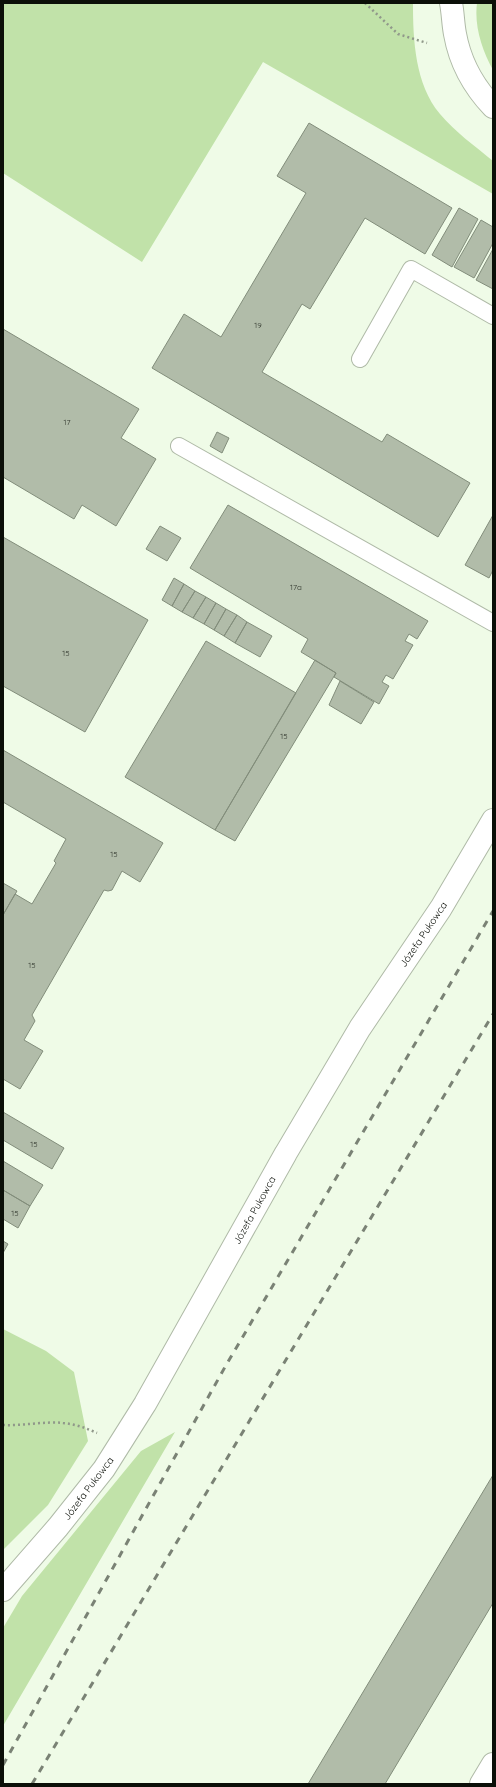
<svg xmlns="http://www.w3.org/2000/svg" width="496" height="1787" viewBox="0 0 496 1787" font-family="Quicksand,sans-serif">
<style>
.green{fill:#c1e2a9}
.building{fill:#b1bca9;stroke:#828d7b}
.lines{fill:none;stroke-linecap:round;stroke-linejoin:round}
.service-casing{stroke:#afbaa7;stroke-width:18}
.minor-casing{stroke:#afbaa7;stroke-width:24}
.tertiary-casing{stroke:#afbaa7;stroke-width:24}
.path{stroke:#90988a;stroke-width:2.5;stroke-dasharray:2 3;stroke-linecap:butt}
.service{stroke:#fff;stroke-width:16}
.minor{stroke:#fff;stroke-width:22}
.tertiary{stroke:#fff;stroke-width:22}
.rail{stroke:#7a8275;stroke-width:3;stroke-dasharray:7 7;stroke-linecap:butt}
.labels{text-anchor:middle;stroke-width:3.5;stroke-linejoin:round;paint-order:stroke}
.number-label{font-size:8px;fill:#343a30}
.street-label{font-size:10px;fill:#0b0f08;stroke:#fff}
</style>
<rect width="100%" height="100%" fill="#effbe7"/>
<!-- green -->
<path class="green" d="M3,3h410c0,37 2,81 27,111 15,18 35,32 53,47v33l-230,-132 -121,200 -139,-89z
M477,3h16v67c-11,-20 -19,-44 -16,-67z
M3,1329l43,22 28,21 14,69 -40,64 -45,45z
M175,1432l-172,294v-98l19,-32 119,-145z"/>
<!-- building -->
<path class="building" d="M309,123l143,85 -27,46 -60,-36 -55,91 -8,-5 -40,68 120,70 5,-8 83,49 -32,54 -286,-169 32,-54 37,23 85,-144 -29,-17z
M459,208l19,11 -26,48 -20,-12z
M481,220l12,7v16l-19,35 -20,-11z
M493,249v40l-17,-9z
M3,329l136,80 -18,29 35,21 -40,67 -34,-21 -8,14 -71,-42z
M217,432l12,6 -7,15 -12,-7z
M228,505l200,116 -11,18 -8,-5 -4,7 8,4 -20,34 -7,-4 -4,7 7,4 -10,18 -45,-27 2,-4 -35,-21 7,-13 -118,-71z
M493,515v55l-4,8 -24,-13z
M160,526l21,12 -14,23 -21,-12z
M3,537l145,83 -63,112 -82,-46z
M174,578l10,6 -12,22 -10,-6z
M184,584l11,7 -13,21 -10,-6z
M195,591l11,6 -13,21 -11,-6z
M206,597l10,6 -12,21 -11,-6z
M216,603l10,6 -12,21 -10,-6z
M226,609l11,6 -13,21 -10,-6z
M237,615l10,7 -12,21 -11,-7z
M247,622l25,14 -12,21 -25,-14z
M206,641l90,52 -81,137 -90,-53z
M315,660l21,13 -101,168 -20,-11z
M340,681l34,21 -13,22 -32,-19z
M3,750l160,93 -23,39 -18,-11 -10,19 -4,1 -4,-1 -72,125 3,6 -11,19 19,11 -23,38 -17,-10v-164l12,-21 17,10 24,-41 -2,-2 12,-22 -63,-37z
M3,883l14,8 -14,24z
M3,1112l61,36 -12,21 -49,-29z
M3,1161l40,24 -13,21 -27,-16z
M3,1190l27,16 -12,22 -15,-9z
M3,1241l5,3 -5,9z
M493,1475v128l-108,181h-77z"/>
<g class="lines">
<defs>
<path id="service" d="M360,359l51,-90 82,47
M179,446l314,177"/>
<path id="minor" d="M3,1590l55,-63 46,-58 41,-65 141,-251 74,-125 81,-120 52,-88
M481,1784l12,-20"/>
<path id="tertiary" d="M451,3c2,10 2,21 4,31 5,28 18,52 38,73"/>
</defs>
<!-- service casing -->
<use href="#service" class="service-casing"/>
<!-- minor casing -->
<use href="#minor" class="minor-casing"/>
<!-- tertiary casing -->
<use href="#tertiary" class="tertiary-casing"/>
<!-- path -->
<path class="path" d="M365,3l33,31 29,9
M3,1425c20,1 42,-4 60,-2 12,1 23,5 34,10"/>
<!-- service -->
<use href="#service" class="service"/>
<!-- minor -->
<use href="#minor" class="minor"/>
<!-- tertiary -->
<use href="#tertiary" class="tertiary"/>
<!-- rail -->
<path class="rail" d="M3,1765l222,-398 268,-456
M32,1784l461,-770"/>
</g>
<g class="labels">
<!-- number labels -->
<g class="number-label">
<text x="258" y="328">19</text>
<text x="67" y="425">17</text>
<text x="296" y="590">17a</text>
<text x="66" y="656">15</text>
<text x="284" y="739">15</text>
<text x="114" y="857">15</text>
<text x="32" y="968">15</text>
<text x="34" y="1147">15</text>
<text x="15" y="1216">15</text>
</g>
<!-- street labels -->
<g class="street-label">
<text transform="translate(423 934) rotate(-56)" y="4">Józefa Pukowca</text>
<text transform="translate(254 1210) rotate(-61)" y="4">Józefa Pukowca</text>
<text transform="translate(88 1488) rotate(-53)" y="4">Józefa Pukowca</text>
</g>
</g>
<!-- border -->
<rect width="496" height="1787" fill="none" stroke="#0b0f08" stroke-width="8"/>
</svg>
